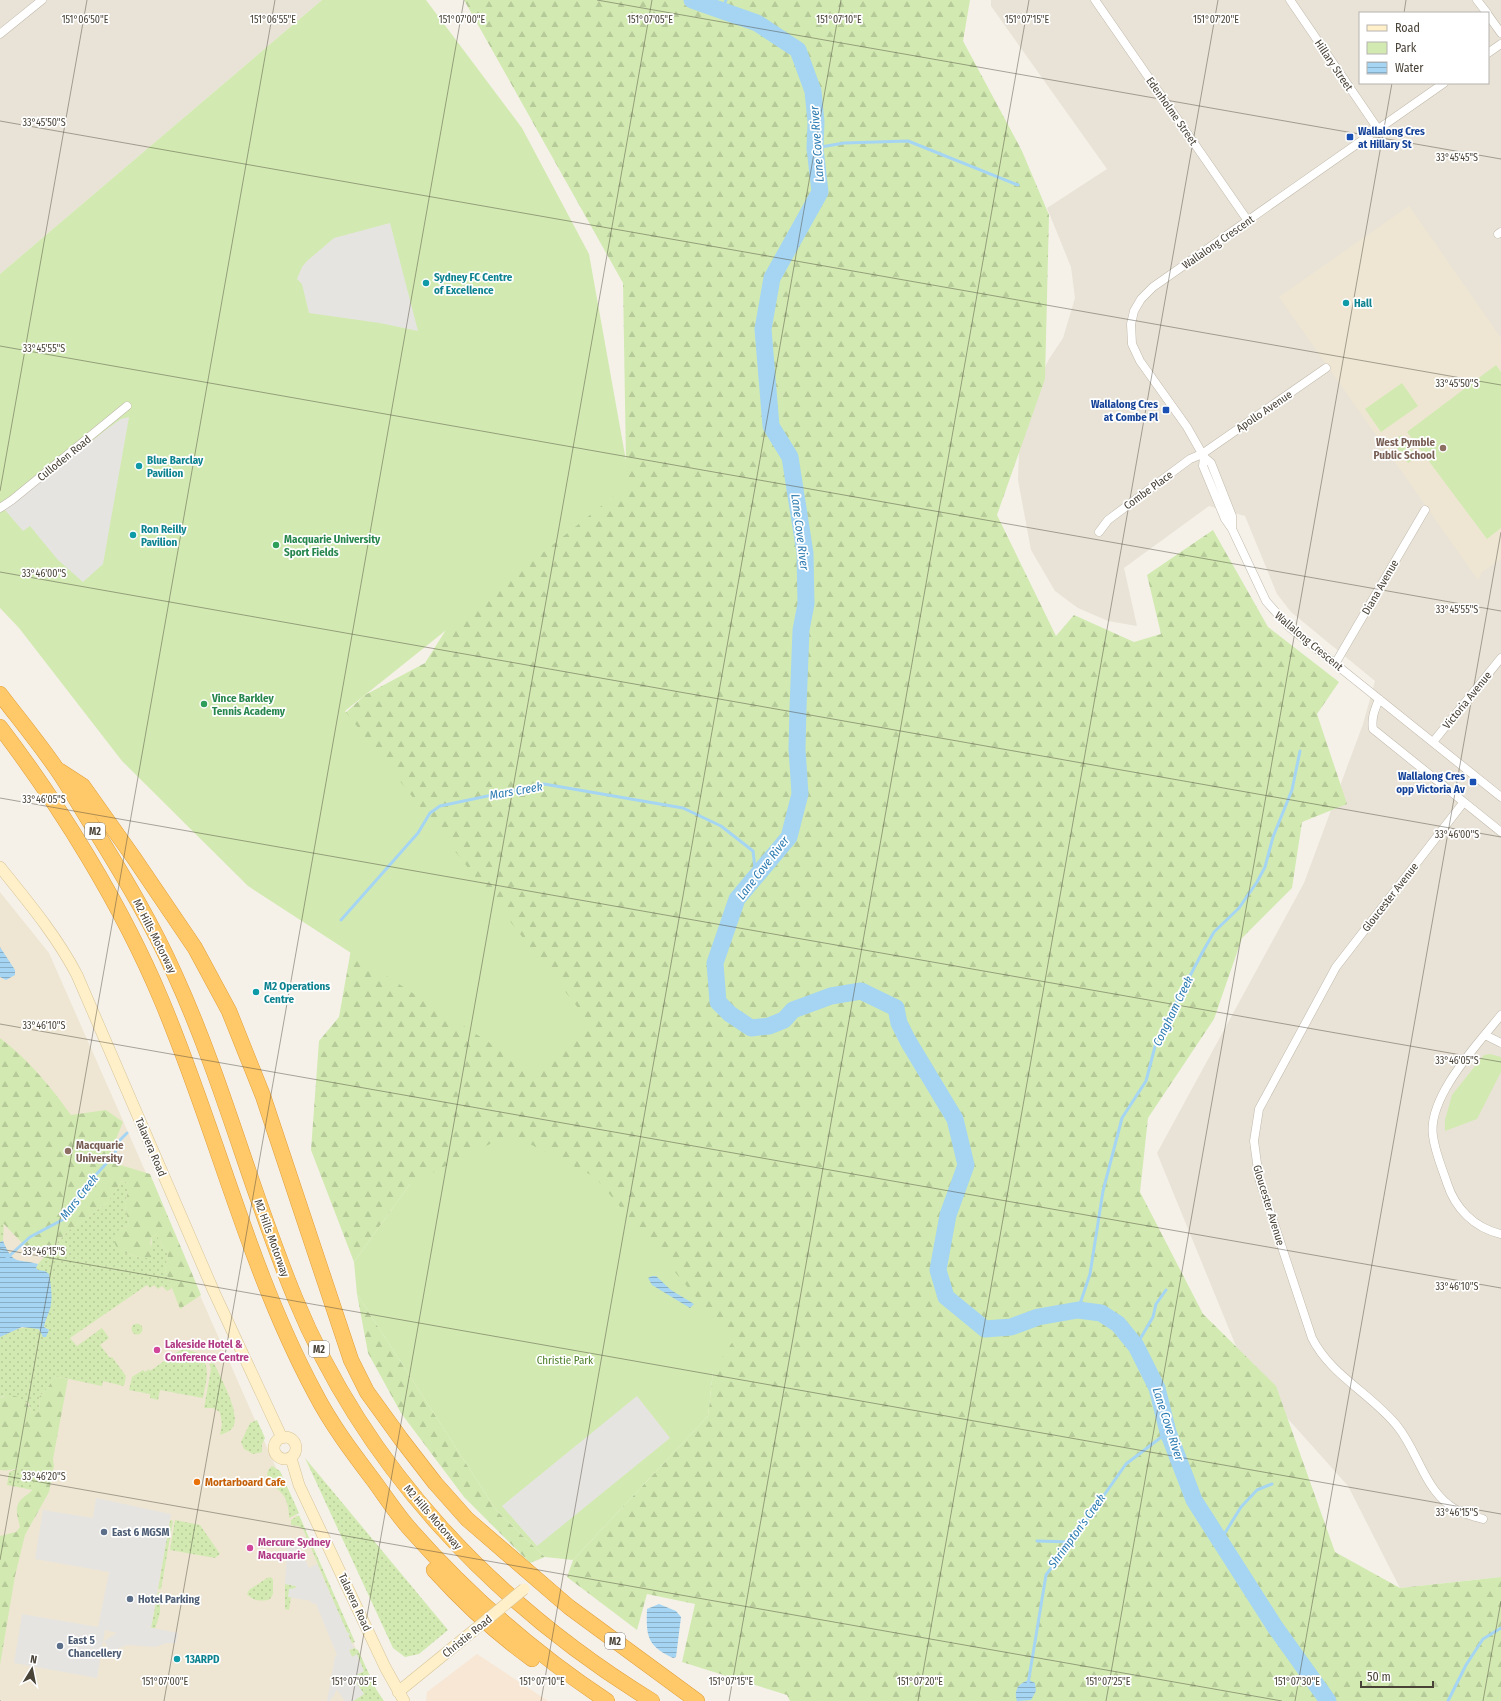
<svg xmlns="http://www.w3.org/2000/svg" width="1501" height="1701" viewBox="0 0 1501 1701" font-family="'Fira Sans Condensed',sans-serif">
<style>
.residential{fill:#e9e3d7;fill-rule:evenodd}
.commercial{fill:#f7e7d4}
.education{fill:#eee6d3}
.grass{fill:url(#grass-dots)}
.forest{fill:url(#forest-firs)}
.park{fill:#d2eab1}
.parking{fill:#e6e4e1}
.water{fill:url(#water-rules)}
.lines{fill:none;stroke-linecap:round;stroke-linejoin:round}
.stream{stroke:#a5d5f3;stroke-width:3}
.river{stroke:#a5d5f3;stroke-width:17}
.street-casing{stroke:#c1b9ab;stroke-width:9}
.secondary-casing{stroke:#d6c498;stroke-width:12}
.highway-casing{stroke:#e29e36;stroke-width:16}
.street{stroke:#fff;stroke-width:8}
.secondary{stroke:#fff0c9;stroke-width:11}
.highway{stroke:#ffc96a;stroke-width:15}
.secondary-bridge-casing{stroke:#d6c498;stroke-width:12;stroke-linecap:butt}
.secondary-bridge{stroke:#fff0c9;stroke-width:11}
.ticks{fill:none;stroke:#494237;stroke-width:1;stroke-opacity:0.45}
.transit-dot{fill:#1a4fb4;stroke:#fff;stroke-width:1.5}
.culture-dot{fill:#0f9aa8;stroke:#fff;stroke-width:1.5}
.education-dot{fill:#8d6e63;stroke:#fff;stroke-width:1.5}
.leisure-dot{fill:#2e9e5b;stroke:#fff;stroke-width:1.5}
.hotel-dot{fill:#d1479c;stroke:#fff;stroke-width:1.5}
.food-dot{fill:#e8710a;stroke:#fff;stroke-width:1.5}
.service-dot{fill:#5c6f8a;stroke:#fff;stroke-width:1.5}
.labels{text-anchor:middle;stroke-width:3.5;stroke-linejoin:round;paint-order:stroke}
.shield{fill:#fff;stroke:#807b73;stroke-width:1}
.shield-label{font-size:10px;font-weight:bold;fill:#494237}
.street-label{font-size:11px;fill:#494237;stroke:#fff}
.transit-label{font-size:11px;font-weight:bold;fill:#164399;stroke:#fff;text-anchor:end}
.culture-label{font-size:11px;font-weight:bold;fill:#0d838f;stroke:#fff;text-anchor:start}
.education-label{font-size:11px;font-weight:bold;fill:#785e54;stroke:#fff;text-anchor:end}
.leisure-label{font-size:11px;font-weight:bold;fill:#27864d;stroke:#fff;text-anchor:start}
.hotel-label{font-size:11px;font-weight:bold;fill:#b23c85;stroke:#fff;text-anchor:start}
.park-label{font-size:11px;fill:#4b7d28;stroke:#fff}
.food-label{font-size:11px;font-weight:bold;fill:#c56008;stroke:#fff;text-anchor:start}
.service-label{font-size:11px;font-weight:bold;fill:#4e5e75;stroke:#fff;text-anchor:start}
.water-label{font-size:12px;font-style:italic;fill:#2b7bb1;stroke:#fff}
.ticks-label{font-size:10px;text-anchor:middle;fill:#494237;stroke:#fff;stroke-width:3.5;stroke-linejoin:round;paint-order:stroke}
</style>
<defs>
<pattern id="grass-dots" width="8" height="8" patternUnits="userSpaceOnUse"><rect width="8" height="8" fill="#d2eab1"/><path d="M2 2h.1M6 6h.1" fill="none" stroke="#b6ca99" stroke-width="1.8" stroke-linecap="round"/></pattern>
<pattern id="forest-firs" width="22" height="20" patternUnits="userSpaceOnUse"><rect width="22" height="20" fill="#d2eab1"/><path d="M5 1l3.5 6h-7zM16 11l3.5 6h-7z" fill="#b6ca99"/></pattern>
<pattern id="water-rules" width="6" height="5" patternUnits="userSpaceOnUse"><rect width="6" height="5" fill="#a5d5f3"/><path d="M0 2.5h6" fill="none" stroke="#88aec6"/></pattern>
</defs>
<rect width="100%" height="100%" fill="#f5f1e9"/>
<!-- residential -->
<path class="residential" d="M0,0h322l-322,274z
M991,0h510v1577l-101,11 -52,-102 -101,-113 -90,-220 147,-270 59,-159 12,-43 -84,-69 -14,-18 -32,-78 -36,-10 -85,62 13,58 -29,-5 -30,-13 -23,-17 -24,-41 -13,-70 2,-62 29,-59 14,-21 12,-40 -4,-31 -24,-59 60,-39 -116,-163zM1360,13h128v70h-128z"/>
<!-- commercial -->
<path class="commercial" d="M477,1654l71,47h-122l1,-9z"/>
<!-- education -->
<path class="education" d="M1409,206l92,132v221l-19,13 -4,8 -199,-283z
M0,892l49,61 330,748h-379z"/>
<!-- grass -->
<path class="grass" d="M125,1181l3,3v6l-3,16 4,19 -10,5 6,23 16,5 10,-9 1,-12 4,-3 12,21 -3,15 7,18 -5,3 -5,-5 -4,3 -4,-4 -4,3 -3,-3 -77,53 7,8 25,-18 7,10 -9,7 10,13 2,-1 14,19 -2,10 -21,-5 -1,5 -47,-10 -8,13 -8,8 1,13 -4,4 -4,-2 -4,-9 -25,-7 -3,2v-61c13,-6 24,-13 39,-8l1,3 9,-2 -5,-3 7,-26 -15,-33 2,-4 30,-33 39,-28 14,-21z
M0,1220l4,2 -1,19 -3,1z
M131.5 1329a5.5 5.5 0 1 1 11 0a5.5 5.5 0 1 1-11 0Z
M184,1349l14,4c14,13 8,28 5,45l-43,-8 -2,10 -8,-2v-4l-21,-4 3,-13 11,-7 2,2 4,-3 1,2 27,-19z
M214,1363c6,14 27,50 19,64 -2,4 -8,6 -13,8l2,-11 -2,-12 -7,-4h-9l7,-39 -2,-5z
M257,1420l8,18 -3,6v8l-9,2 -9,-5 -3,-7 9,-19z
M305,1458l143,172 -29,24 -14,3 -12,-9z
M272,1466l8,5 19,42 -10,5c0,-7 -1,-15 -5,-22 -6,-9 -26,-18 -12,-30z
M22,1467l7,1 6,12 -2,10 -26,-5 2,-13z
M299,1515l56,127 -3,1 -4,-8 2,-1 -3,-1 -44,-104 -5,-3 -7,-1v-5z
M170,1520l3,1 -12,68h-3z
M175,1520l25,5 20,29 -5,4 -45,-8z
M271,1577l2,3v14l-3,5c-8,3 -17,2 -23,-5l2,-4 18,-12z
M285,1584l11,2 -5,11 -2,13 -4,-1z
M158,1592l2,1v20l-5,16 -4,-1z
M354,1648l4,2 18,39 8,12h-31l11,-7 -9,-13 2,-26 -5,2 -3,-7z"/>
<!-- forest -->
<path class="forest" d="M464,0h506l-7,41 59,110 27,64 -4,164 -48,136 59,121 18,-21 60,27 27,-8 -14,-59 66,-45 55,97 71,55 -22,32 30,90 -45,18 -10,66 -50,50 -28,81 -66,99 -8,74 63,122 73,72 59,166 65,36 101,-11v124h-711l-3,-6 -105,-33 13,-58 -48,-10 -10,36 -70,-53 6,-17 135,-144 5,-45 -303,-187 -56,78 -43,-112 8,-109 20,-24 20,-113 -17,-188 23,-21 60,-32 64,-101 137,-100 -3,-179z
M0,1038c29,22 50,48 71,77l35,-5 17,12 -16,39 43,13 51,121 -21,14 -15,-39 3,-15 -12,-21 -4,3 -2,6 4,10 -3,5h-10l-22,-7 -4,-7v-12l14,-7 -4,-19 3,-16v-6l-3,-3 -4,1 -14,21 -39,28 -25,26 -18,-11 -25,-26z
M357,1294l139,216 49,47 -15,6 -66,-66 -63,-84 -33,-60z
M55,1376l13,3 -15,80 1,7 -5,26 -24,43 -10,41 -15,89v-129l16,-4 4,-5c-1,-5 -4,-13 -3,-19 3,-18 27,-10 12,-40 -10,-2 -18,4 -29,2v-72c15,-7 26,1 32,14l4,2 4,-4 -1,-13 8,-8z"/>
<!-- park -->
<path class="park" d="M322,0h104l96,128 67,126 41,229 -285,228 248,316 -57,46 -288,-187 -126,-125 -103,-133 -19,-20v-334z
M1496,365l5,7v156l-14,11 -80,-107z
M1402,383l16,23 -37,26 -16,-23z
M1401,435l16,22 -9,6 -16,-22z
M1490,1054l11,3v15l-24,47 -32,12v-11l7,-25 27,-34 5,-6z
M510,1134l85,43 138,164 -20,30 -5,45 -135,144 -28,-3 -49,-47 -139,-216 -3,-32 56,-78z"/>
<!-- parking -->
<path class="parking" d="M390,223l28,108 -38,-8 -71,-10 -7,-29 -5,-5 5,-12 5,-6 27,-23z
M129,417l-26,147 -20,18 -25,-22 -28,-34 -7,5 -18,-21 102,-81 14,-10z
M637,1396l33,42 -133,108 -35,-40z
M96,1498l75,16 -20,113 -8,-1 35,7 -2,10h-9l-12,4 -28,-2 -17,7 -6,-11 13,-8 -12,-3 -8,48 -83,-15 8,-49 76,13 11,-55 -74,-13 8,-49 50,8z
M298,1543l11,25 8,-4 30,68 3,2 -2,1 6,13 -5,2 3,7 5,-3 7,17 -9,5v5l9,13 -11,7h-8l-8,-11 -7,11h-3l8,-44 2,-2 -21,-51 -5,-1v-2l-23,-4 1,-8 7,-1v-2l-11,-2 2,-39z"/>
<!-- water -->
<path class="water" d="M0,947l15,23v5l-9,5 -6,-3z
M3,1241c11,25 13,17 35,23l-2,4 2,2 7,1 4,3c2,11 4,24 1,35 -2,6 -5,12 -6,18l5,3 -3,7h-3l-4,-8 -17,-2 -22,10v-95z
M652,1276h4l15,14 23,14 -4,4 -38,-23 -4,-7z
M659,1604l17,7 5,6 -5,40 -3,1c-26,-12 -27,-22 -26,-49z
M1029,1680l6,3 1,8 -5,9 -14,1c-4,-11 2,-18 12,-21z"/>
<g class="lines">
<!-- stream -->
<path class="stream" d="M722,10l4,-10
M815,148l29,-5 64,-2 110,44
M341,920l77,-87 12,-20 10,-7 104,-22 139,24 38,18 32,25 3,25
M7,1258l23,-21 34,-18 17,-28 33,-36 6,-15 7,-7
M1078,1310l12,-36 13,-83 19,-73 24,-37 11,-42 45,-86 12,-21 25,-24 18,-26 8,-15 8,-30 19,-47 8,-39
M1136,1346l17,-29 3,-13 10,-14
M1037,1541l34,1
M1220,1541l21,-34 16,-17 15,-6
M1028,1684l18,-109 25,-33 55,-78 42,-32
M1448,1701l18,-36 17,-26 18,-11"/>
<!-- river -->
<path class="river" d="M692,0l65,23 41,27 15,41 3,31 -1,26 5,44 -48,86 -9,51 8,97 19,31 15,96 1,51 -5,26 -3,78 -1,41 3,45 -11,43 -52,62 -22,64 3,39 12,12 21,14 18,-2 15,-6 9,-10 38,-14 30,-5 35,17 3,15 9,18 47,78 11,46 -18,50 -10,55 8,27 39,32 26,-2 27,-10 40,-7 23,3 17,11 18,22 21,42 11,44 26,68 81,127 53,74"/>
<defs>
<path id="street" d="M1095,0l153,221
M1290,0l88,129
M1477,0l10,13
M1488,15l13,18
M0,34l42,-34
M1488,53l13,-9
M1498,234l3,-2
M1204,457l-1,9 22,53 7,10 34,72 22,25 213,171
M0,508l12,-8 115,-94
M1232,529v-13l-21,-53 -7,-6 -17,-30 -47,-66 -8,-17 -1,-20 3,-13 7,-12 12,-12 291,-204
M1099,532l9,-12 82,-61 12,-5 124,-86
M1335,664l90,-154
M1379,699c-4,10 -8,19 -6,30l128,103
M1433,742l68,-84
M1463,803l-127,164 -77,142 -5,32 5,37 53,160c19,38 60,56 86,89 19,24 26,59 51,78 10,8 23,11 34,14
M1501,1015c-23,29 -74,82 -68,121 2,16 9,32 14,47 8,25 27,45 54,51
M1485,1035l16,8"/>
<path id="secondary" d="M0,867c28,35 56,68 77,108l137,317 68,146
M274 1448a11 11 0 1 1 22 0a11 11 0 1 1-22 0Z
M291,1458l8,27 86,182 19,34
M398,1692l80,-65"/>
<path id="highway" d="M0,694c19,25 38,48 56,74 14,20 26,42 39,62 29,47 58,95 80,145 48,105 76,217 120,323 71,172 201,307 357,403
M0,727c61,80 122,179 161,272 55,130 87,269 154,394 16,31 37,59 59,88 11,15 22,32 35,47 58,66 124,124 198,173
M60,771l23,15 51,72 61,90 34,63 34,85 88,264 16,32 34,47 34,44 32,36 102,88 128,94
M434,1570c30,33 62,63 98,89"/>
</defs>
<!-- street casing -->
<use href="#street" class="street-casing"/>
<!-- secondary casing -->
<use href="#secondary" class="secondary-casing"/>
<!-- highway casing -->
<use href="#highway" class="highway-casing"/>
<!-- street -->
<use href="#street" class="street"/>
<!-- secondary -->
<use href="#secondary" class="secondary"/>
<!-- highway -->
<use href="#highway" class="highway"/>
<defs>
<path id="secondary-bridge" d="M478,1627l46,-38"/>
</defs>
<!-- secondary-bridge casing -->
<use href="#secondary-bridge" class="secondary-bridge-casing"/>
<!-- secondary-bridge -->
<use href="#secondary-bridge" class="secondary-bridge"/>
</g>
<!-- ticks -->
<path class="ticks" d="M597,0l904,159M1404,13l2,-13M0,121l1501,264M0,346l1501,265M0,491l87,-491M0,572l1501,265M0,798l1501,264M0,1024l1501,264M0,1249l1501,265M0,1475l1282,226M0,1560l275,-1560M0,1701h1M164,1701l300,-1701M352,1701l300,-1701M541,1701l300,-1701M729,1701l300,-1701M918,1701l300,-1701M1106,1701l286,-1618M1295,1701l206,-1169M1483,1701l18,-100"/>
<!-- markers -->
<g class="transit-dot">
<rect x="1346" y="133" width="8" height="8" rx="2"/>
<rect x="1162" y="406" width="8" height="8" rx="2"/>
<rect x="1469" y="778" width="8" height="8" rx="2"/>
</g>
<g class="culture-dot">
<circle cx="426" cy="283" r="4"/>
<circle cx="1346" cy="303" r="4"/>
<circle cx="139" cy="466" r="4"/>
<circle cx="133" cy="535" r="4"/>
<circle cx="256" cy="992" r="4"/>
<circle cx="177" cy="1659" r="4"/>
</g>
<g class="education-dot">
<circle cx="1443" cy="448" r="4"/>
<circle cx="68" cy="1151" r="4"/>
</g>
<g class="leisure-dot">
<circle cx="276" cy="545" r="4"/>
<circle cx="204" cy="704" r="4"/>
</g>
<g class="hotel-dot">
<circle cx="157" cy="1350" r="4"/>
<circle cx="250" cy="1548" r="4"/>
</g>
<circle class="food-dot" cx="197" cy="1482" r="4"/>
<g class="service-dot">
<circle cx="104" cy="1532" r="4"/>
<circle cx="130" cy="1599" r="4"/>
<circle cx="60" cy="1646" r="4"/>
</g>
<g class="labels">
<!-- shield labels -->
<g class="shield">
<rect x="85" y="823" width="20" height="16" rx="3"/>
<rect x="309" y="1341" width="20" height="16" rx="3"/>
<rect x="605" y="1633" width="20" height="16" rx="3"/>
</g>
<g class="shield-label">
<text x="95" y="835">M2</text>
<text x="319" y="1353">M2</text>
<text x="615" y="1645">M2</text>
</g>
<!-- street labels -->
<g class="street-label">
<text transform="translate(1334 65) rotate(56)" y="4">Hillary Street</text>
<text transform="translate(1172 111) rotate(55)" y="4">Edenholme Street</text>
<text transform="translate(1218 242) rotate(-35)" y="4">Wallalong Crescent</text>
<text transform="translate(1264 411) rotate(-34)" y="4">Apollo Avenue</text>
<text transform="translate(64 458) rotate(-39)" y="4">Culloden Road</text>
<text transform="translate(1148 490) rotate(-36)" y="4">Combe Place</text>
<text transform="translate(1380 587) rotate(-60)" y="4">Diana Avenue</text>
<text transform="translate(1309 641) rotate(40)" y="4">Wallalong Crescent</text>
<text transform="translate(1467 700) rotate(-51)" y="4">Victoria Avenue</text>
<text transform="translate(1390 897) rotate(-52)" y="4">Gloucester Avenue</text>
<text transform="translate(155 936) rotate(63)" y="4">M2 Hills Motorway</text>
<text transform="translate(151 1147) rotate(67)" y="4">Talavera Road</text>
<text transform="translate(1269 1205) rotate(73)" y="4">Gloucester Avenue</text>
<text transform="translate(272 1238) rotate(70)" y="4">M2 Hills Motorway</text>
<text transform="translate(433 1517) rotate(49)" y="4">M2 Hills Motorway</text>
<text transform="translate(355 1602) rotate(65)" y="4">Talavera Road</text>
<text transform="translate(467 1636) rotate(-39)" y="4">Christie Road</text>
</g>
<!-- transit labels -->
<g class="transit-label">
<text x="1358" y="135" text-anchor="start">Wallalong Cres<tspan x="1358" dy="13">at Hillary St</tspan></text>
<text x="1158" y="408">Wallalong Cres<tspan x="1158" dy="13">at Combe Pl</tspan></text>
<text x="1465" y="780">Wallalong Cres<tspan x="1465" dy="13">opp Victoria Av</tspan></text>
</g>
<!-- culture labels -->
<g class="culture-label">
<text x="434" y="281">Sydney FC Centre<tspan x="434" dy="13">of Excellence</tspan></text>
<text x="1354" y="307">Hall</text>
<text x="147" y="464">Blue Barclay<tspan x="147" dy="13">Pavilion</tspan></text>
<text x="141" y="533">Ron Reilly<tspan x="141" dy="13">Pavilion</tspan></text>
<text x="264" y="990">M2 Operations<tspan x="264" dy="13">Centre</tspan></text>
<text x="185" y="1663">13ARPD</text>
</g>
<!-- education labels -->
<g class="education-label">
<text x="1435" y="446">West Pymble<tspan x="1435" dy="13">Public School</tspan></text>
<text x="76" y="1149" text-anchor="start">Macquarie<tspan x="76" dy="13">University</tspan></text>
</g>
<!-- leisure labels -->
<g class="leisure-label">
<text x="284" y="543">Macquarie University<tspan x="284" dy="13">Sport Fields</tspan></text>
<text x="212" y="702">Vince Barkley<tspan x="212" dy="13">Tennis Academy</tspan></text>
</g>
<!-- hotel labels -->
<g class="hotel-label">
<text x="165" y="1348">Lakeside Hotel &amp;<tspan x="165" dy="13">Conference Centre</tspan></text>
<text x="258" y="1546">Mercure Sydney<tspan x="258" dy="13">Macquarie</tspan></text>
</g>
<!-- park labels -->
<g class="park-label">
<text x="565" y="1364">Christie Park</text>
</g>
<!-- food labels -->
<g class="food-label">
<text x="205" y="1486">Mortarboard Cafe</text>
</g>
<!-- service labels -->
<g class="service-label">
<text x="112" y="1536">East 6 MGSM</text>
<text x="138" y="1603">Hotel Parking</text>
<text x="68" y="1644">East 5<tspan x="68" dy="13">Chancellery</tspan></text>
</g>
<!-- water labels -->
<g class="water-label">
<text transform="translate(817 144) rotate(-94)" y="4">Lane Cove River</text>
<text transform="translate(800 532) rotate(83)" y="4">Lane Cove River</text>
<text transform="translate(516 791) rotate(-10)" y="4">Mars Creek</text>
<text transform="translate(763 868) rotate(-52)" y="4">Lane Cove River</text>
<text transform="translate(1173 1011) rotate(-64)" y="4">Congham Creek</text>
<text transform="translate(79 1197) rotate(-52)" y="4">Mars Creek</text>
<text transform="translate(1168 1424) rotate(72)" y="4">Lane Cove River</text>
<text transform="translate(1077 1531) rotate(-54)" y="4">Shrimpton's Creek</text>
</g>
</g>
<g class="ticks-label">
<text x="85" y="23">151°06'50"E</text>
<text x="462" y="23">151°07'00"E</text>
<text x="650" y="23">151°07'05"E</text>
<text x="839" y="23">151°07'10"E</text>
<text x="1027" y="23">151°07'15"E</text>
<text x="1216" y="23">151°07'20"E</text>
<text x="273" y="23">151°06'55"E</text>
<text x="44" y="126">33°45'50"S</text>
<text x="1457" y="161">33°45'45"S</text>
<text x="44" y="352">33°45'55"S</text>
<text x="1457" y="387">33°45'50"S</text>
<text x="44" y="577">33°46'00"S</text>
<text x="1457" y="613">33°45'55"S</text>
<text x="44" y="803">33°46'05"S</text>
<text x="1457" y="838">33°46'00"S</text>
<text x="44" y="1029">33°46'10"S</text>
<text x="1457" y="1064">33°46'05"S</text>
<text x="44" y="1255">33°46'15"S</text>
<text x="1457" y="1290">33°46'10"S</text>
<text x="44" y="1480">33°46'20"S</text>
<text x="1457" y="1516">33°46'15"S</text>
<text x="165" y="1685">151°07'00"E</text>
<text x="354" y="1685">151°07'05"E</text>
<text x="542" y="1685">151°07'10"E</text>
<text x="731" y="1685">151°07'15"E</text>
<text x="920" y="1685">151°07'20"E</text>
<text x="1108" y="1685">151°07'25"E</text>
<text x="1297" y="1685">151°07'30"E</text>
</g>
<!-- legend -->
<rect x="1359" y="12" width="130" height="72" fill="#ffffff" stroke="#b6b3af"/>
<rect x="1367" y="25" width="20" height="6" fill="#fff0c9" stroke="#b6b3af"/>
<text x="1395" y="32" font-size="12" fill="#494237">Road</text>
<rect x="1367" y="42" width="20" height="12" fill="#d2eab1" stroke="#b6b3af"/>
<text x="1395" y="52" font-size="12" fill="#494237">Park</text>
<rect x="1367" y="62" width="20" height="12" fill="url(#water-rules)" stroke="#b6b3af"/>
<text x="1395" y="72" font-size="12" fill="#494237">Water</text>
<!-- north arrow -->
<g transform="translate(32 1669) rotate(10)" stroke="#ffffff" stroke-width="3" paint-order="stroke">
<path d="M0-3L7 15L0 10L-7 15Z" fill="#494237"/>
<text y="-6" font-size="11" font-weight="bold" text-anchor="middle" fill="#494237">N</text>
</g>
<!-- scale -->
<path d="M1361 1681v6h72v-6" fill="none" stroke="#494237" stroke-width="2"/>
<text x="1367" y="1681" font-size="12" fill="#494237" stroke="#ffffff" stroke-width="3" paint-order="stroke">50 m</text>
</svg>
